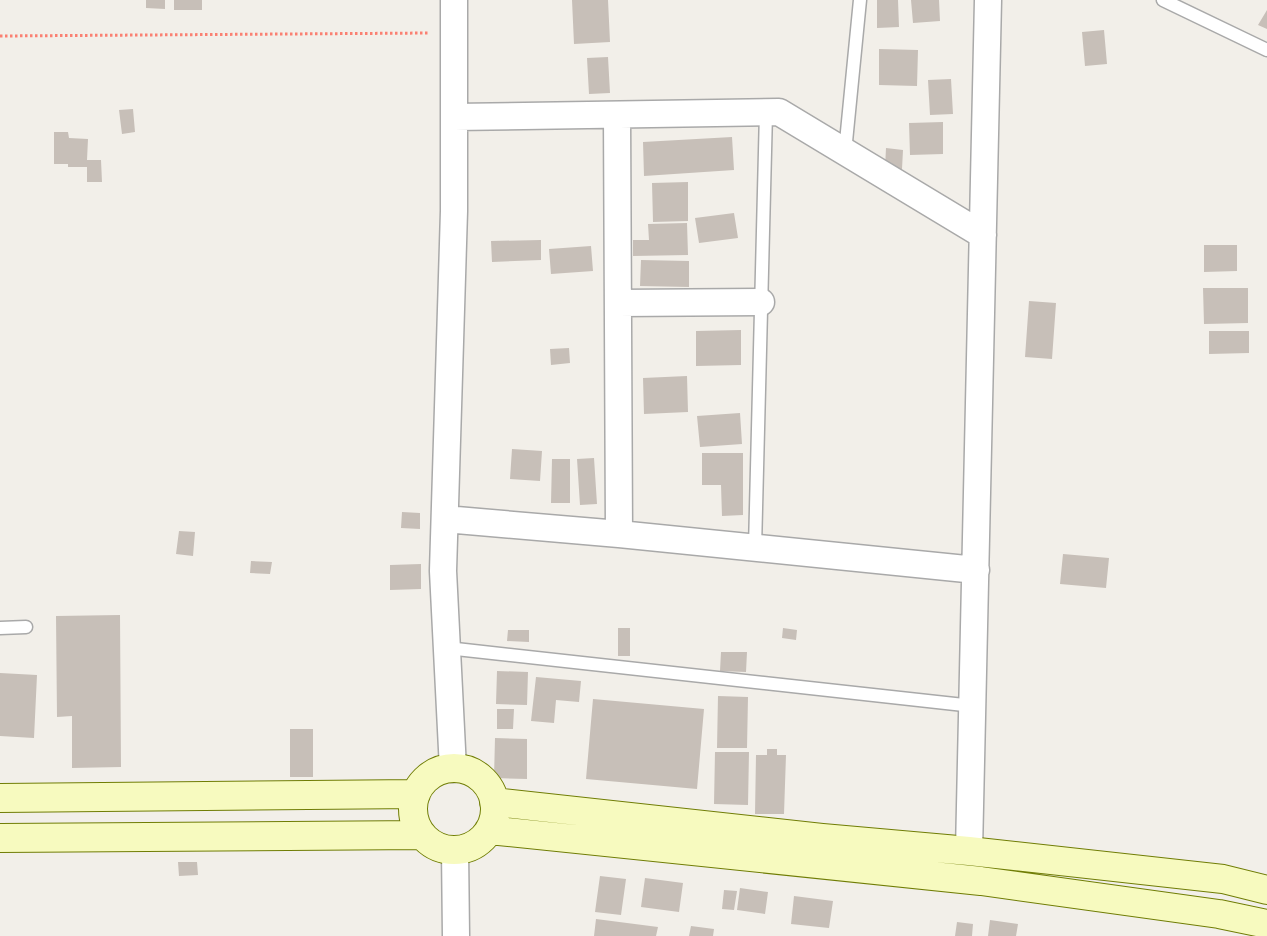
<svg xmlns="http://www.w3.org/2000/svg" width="1267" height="936" viewBox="0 0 1267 936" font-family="'Space Grotesk',sans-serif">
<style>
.building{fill:#c7bfb8}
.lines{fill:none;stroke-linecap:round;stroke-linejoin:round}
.lane-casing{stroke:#a9a9a9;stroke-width:15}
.street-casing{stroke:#a9a9a9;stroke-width:29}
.secondary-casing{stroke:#707d05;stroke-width:30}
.path{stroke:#fa8072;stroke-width:3;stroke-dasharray:2.5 2.5;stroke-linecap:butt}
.lane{stroke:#fff;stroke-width:12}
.street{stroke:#fff;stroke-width:26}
.secondary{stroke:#f7fabf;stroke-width:28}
</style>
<rect width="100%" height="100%" fill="#f2efe9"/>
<!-- building -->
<path class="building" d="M146,0h19v9l-19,-1z
M174,0h28v10h-28z
M572,0h36l2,42 -36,2z
M877,0h21l1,27 -22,1z
M911,0h28l1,21 -27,2z
M1267,10v19l-9,-4z
M1104,30l3,34 -22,2 -3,-34z
M879,49l39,1 -1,36 -38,-1z
M608,57l2,36 -21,1 -2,-36z
M951,79l2,35 -23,1 -2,-35z
M133,109l2,23 -13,2 -3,-24z
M943,122v32l-33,1 -1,-32z
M54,132h14l1,6 19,1 -1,21h14l1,22h-15v-15h-19v-3h-14z
M732,137l2,33 -90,6 -1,-34z
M886,148l17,2 -1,19 -17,-1z
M688,182v39l-35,1 -1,-39z
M734,213l4,25 -39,5 -4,-25z
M687,223l1,32 -55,1v-16h16l-1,-16z
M541,240v20l-49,2 -1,-21z
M1204,245h33v26l-33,1z
M591,246l2,25 -42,3 -2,-25z
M641,260l48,1v26l-49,-1z
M1203,288h45v35l-44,1z
M1029,301l27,2 -4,56 -27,-2z
M741,330v35l-45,1v-35z
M1209,331h40v22l-40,1z
M569,348l1,15 -19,2 -1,-16z
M687,376l1,36 -44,2 -1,-36z
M740,413l2,31 -42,3 -3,-31z
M512,449l30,2 -2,30 -30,-2z
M702,453h41v62l-21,1 -1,-31h-19z
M594,458l3,46 -17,1 -3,-46z
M552,459h18v44h-19z
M402,512l18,1v16l-19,-1z
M179,531l16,1 -2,24 -17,-2z
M1063,554l46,4 -3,30 -46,-4z
M251,561l21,1 -2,12 -20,-1z
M421,564v25l-31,1v-25z
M120,615l1,152 -49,1v-52l-15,1 -1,-101z
M618,628h12v28h-12z
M783,628l14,2 -1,10 -14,-2z
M508,630h21v12l-22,-1z
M721,652h26l-1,20 -26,-1z
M497,671l31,1 -1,33 -31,-1z
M0,673l37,2 -3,63 -34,-2z
M536,677l45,4 -2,21 -23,-2 -2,23 -23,-2z
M718,696l30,1 -1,51h-30z
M593,699l111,10 -7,80 -111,-10z
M497,709h17l-1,20h-16z
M290,729h23v48h-23z
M495,738l32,1v40l-33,-1z
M767,749h10v6h9l-2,59h-29l1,-59h11z
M715,752h34l-1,53 -34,-1z
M178,862h19l1,13 -19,1z
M600,876l26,3 -5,36 -26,-3z
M645,878l38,5 -4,29 -38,-5z
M740,888l28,4 -3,22 -28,-4z
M724,890l13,1 -3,19 -12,-1z
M794,896l39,5 -4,27 -38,-4z
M596,919l62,8 -2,9h-62z
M990,920l28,4 -2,12h-28z
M957,922l16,2 -1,12h-17z
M691,926l23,3 -1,7h-24z"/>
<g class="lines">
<defs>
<path id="lane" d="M1163,0l104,50
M845,152l15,-152
M755,548l11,-436
M0,628l26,-1
M447,648l526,58"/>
<path id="street" d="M617,115l2,419
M454,117l325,-5 204,123
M618,303l143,-1
M445,519l174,15 357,36
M453,769l-10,-198 11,-360v-211
M455,850l1,86
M969,851l19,-851"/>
<path id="secondary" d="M413 809a41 41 0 1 1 82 0a41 41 0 1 1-82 0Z
M0,798l416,-4
M494,802l328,36 147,13 254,28 44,11
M489,830l492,51 238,33 48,10
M0,838l422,-3"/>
</defs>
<!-- lane casing -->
<use href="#lane" class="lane-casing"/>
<!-- street casing -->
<use href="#street" class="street-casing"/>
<!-- secondary casing -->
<use href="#secondary" class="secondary-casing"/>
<!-- path -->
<path class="path" d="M0,36l429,-3"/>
<!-- lane -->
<use href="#lane" class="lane"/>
<!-- street -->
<use href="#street" class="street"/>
<!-- secondary -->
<use href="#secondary" class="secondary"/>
</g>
</svg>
